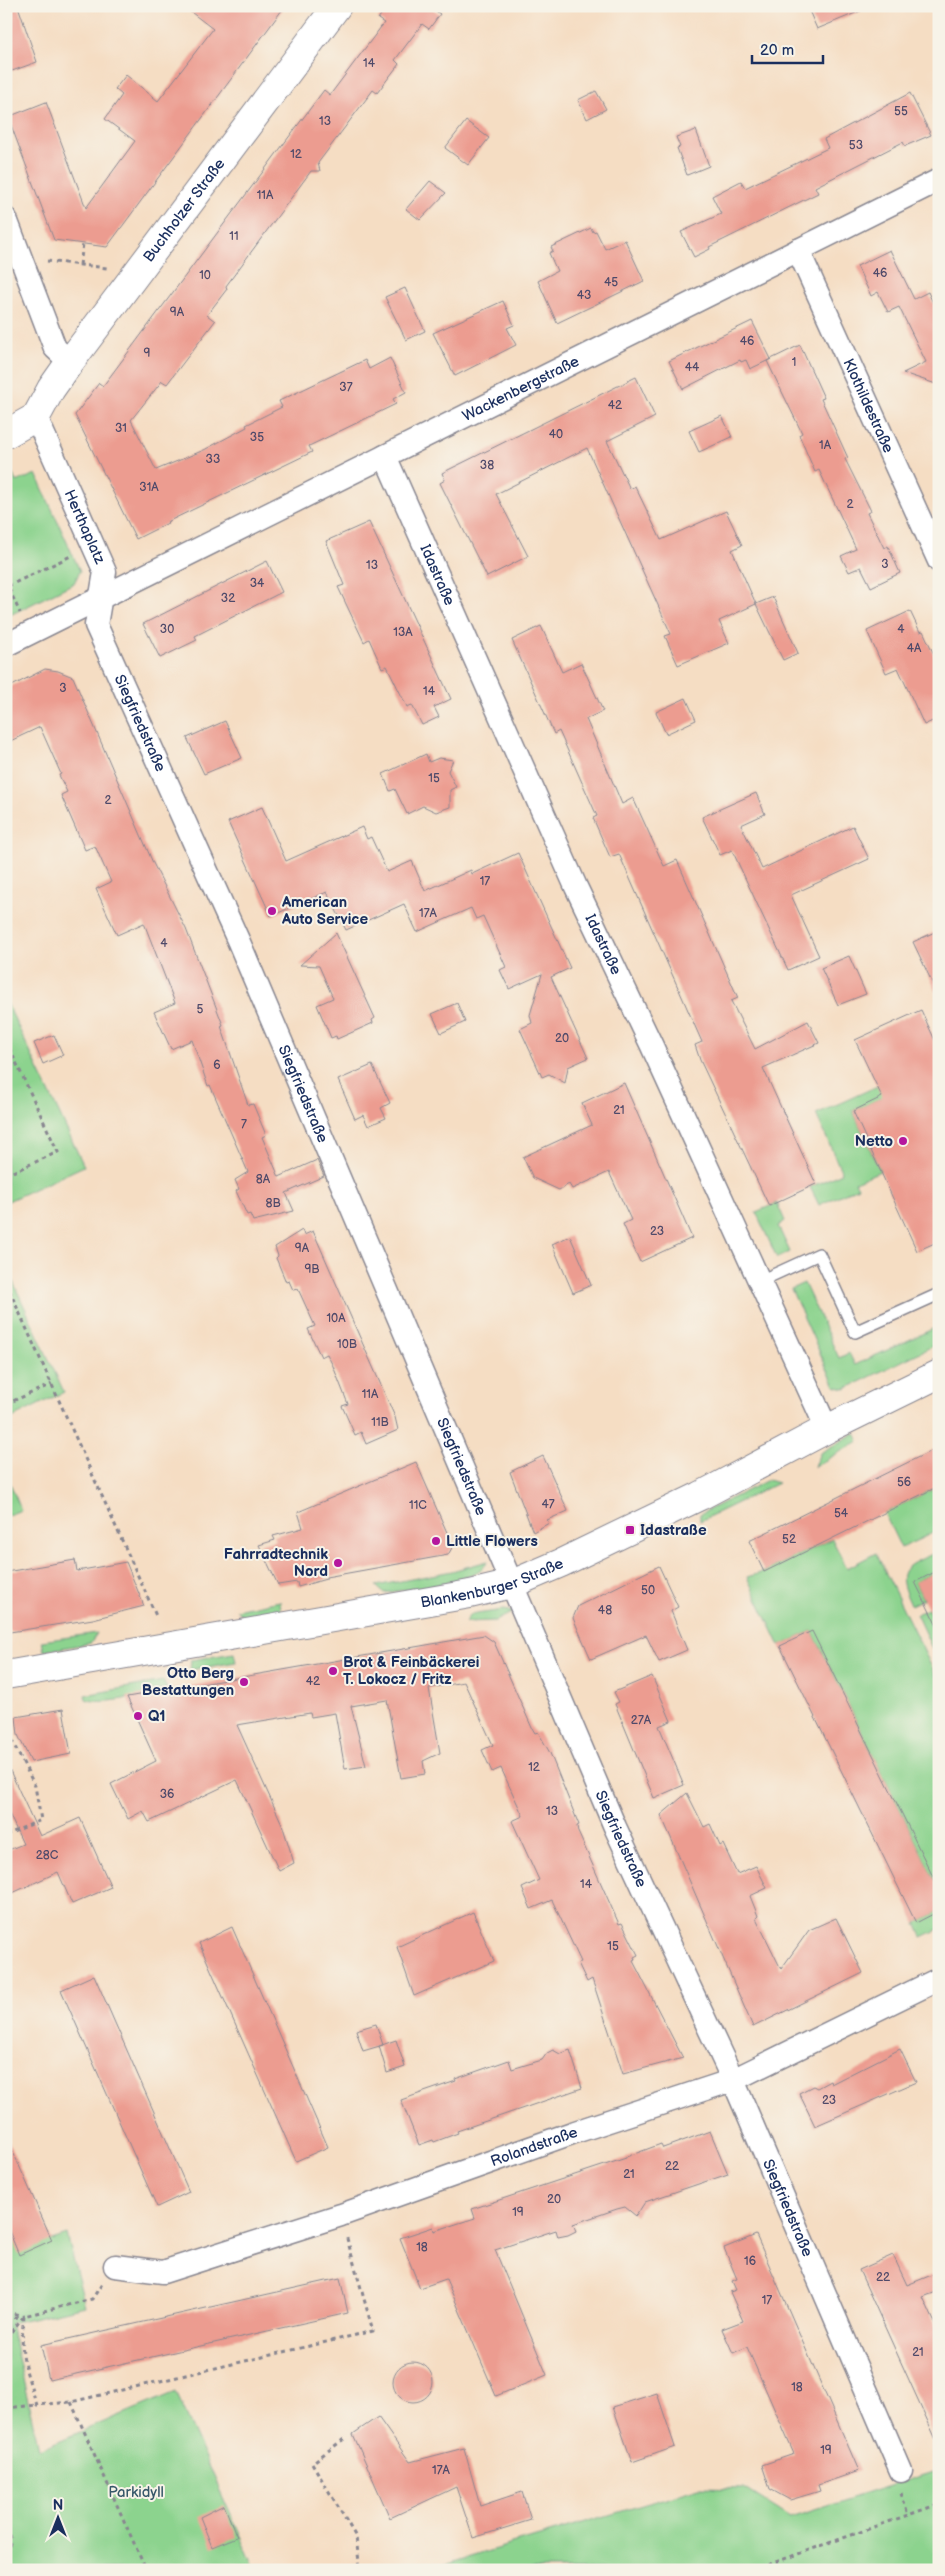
<svg xmlns="http://www.w3.org/2000/svg" width="945" height="2576" viewBox="0 0 945 2576" font-family="'Balsamiq Sans',sans-serif">
<style>
.green{fill:#8cd38e;stroke:#548176}
.building{fill:#ec9c90}
.lines{fill:none;stroke-linecap:round;stroke-linejoin:round}
.lane-casing{stroke:#888690;stroke-width:14}
.street-casing{stroke:#888690;stroke-width:25}
.secondary-casing{stroke:#888690;stroke-width:30}
.path{stroke:#888690;stroke-width:3;stroke-dasharray:4 4;stroke-linecap:butt}
.lane{stroke:#fff;stroke-width:11}
.street{stroke:#fff;stroke-width:22}
.secondary{stroke:#fff;stroke-width:28}
.poi-dot{fill:#b5179e;stroke:#f7f3e8;stroke-width:2}
.labels{text-anchor:middle;stroke-width:4;stroke-linejoin:round;paint-order:stroke}
.number-label{font-size:12px;fill:#4f4a6a}
.street-label{font-size:15px;fill:#1b2f5e;stroke:#f7f3e8}
.poi-label{font-size:15px;font-weight:bold;fill:#1b2f5e;stroke:#f7f3e8;text-anchor:start}
.park-label{font-size:15px;fill:#37586a;stroke:#f7f3e8}
</style>
<rect width="100%" height="100%" fill="#f7f3e8"/>
<filter id="ink" filterUnits="userSpaceOnUse"><feTurbulence type="fractalNoise" baseFrequency=".02" numOctaves="2"/><feDisplacementMap in="SourceGraphic" scale="10" xChannelSelector="R" yChannelSelector="G"/><feConvolveMatrix kernelMatrix="1 2 1 2 8 2 1 2 1" color-interpolation-filters="sRGB"/></filter>
<filter id="wash" filterUnits="userSpaceOnUse"><feTurbulence type="fractalNoise" baseFrequency=".0096" numOctaves="4" result="noise"/><feDisplacementMap in="SourceGraphic" scale="20" xChannelSelector="R" yChannelSelector="G"/><feGaussianBlur stdDeviation="1.12" result="paint"/><feColorMatrix in="noise" values="0 0 0 0 0 0 0 0 0 0 0 0 0 0 0 0 0 1.4 0 .05"/><feComposite in="paint" operator="in"/></filter>
<g filter="url(#wash)">
<rect width="100%" height="100%" fill="#f5ddc3"/>
<!-- green -->
<path class="green" d="M7,460l9,22 20,-8 44,97 -6,12 -68,34z
M6,1001l78,165 -78,36z
M939,1058v13l-86,40 27,60 -25,11 3,5 -39,18 -9,-18 32,-14 -26,-59z
M777,1203l8,18 -7,5 12,26 -13,6 -21,-46z
M6,1267l58,125 -58,29z
M804,1283l35,75 10,-5 6,12 84,-39v17l-94,46 -10,-3 -44,-97z
M855,1433l4,8 -45,26 6,-14z
M6,1473l15,37 -15,6z
M768,1480l10,3 -78,38v-7z
M939,1486v44l-38,18 -17,-35z
M832,1539l15,29 29,-15 63,129v207l-127,-258 -32,15 -33,-69 17,-5z
M939,1551v19l-24,12 8,17 -12,6c-19,-39 -5,-38 28,-54z
M488,1561c-9,22 -81,28 -104,32l-8,-7 76,-15z
M280,1601l1,10 -36,6 -9,-7z
M928,1609l11,22v14l-7,3 -16,-34z
M503,1610l10,2 -17,9 -31,1 5,-7z
M97,1633l-6,10 -47,8 -2,-10z
M234,1653l2,9 -46,8 1,-10z
M163,1681l4,8c-19,4 -64,18 -81,10l-1,-4z
M939,1911v18l-17,8 -6,-14z
M6,2224l46,16 15,-5 18,71 -75,17 29,126 137,-57 80,178h-250z
M939,2470v100h-513l273,-82 45,1 46,29z"/>
<g id="blocks">
<!-- building -->
<path class="building" d="M6,6h12l19,56 -25,9 -6,-12z
M183,6h102l-178,241 -53,-7 -46,-123 38,-15 40,106 49,-67 -30,-22 17,-24 -7,-6 11,-14 32,26 55,-72z
M387,6h48l-2,3 7,5 -11,15 -7,-5 -27,36 4,4 -22,29 -4,-3 -55,73 2,8h-9l-85,115 1,3 -20,26 8,6 -48,63 -5,-3 -31,39 25,50 48,-20 43,-23 -1,-2 36,-18 -3,-6 86,-41 4,9 21,-11 16,34 -13,7 3,5 -87,42 3,6 -145,70 1,1 -32,16 -61,-124 24,-32 4,3 221,-296 6,5 54,-72 -6,-4z
M807,6h63v1l-53,22z
M596,91l10,18 -19,10 -9,-19z
M910,93l21,42 -26,11 -2,-4 -88,45 3,6 -109,54 1,2 -16,8 -13,-25 40,-18 -9,-18 29,-15 4,7 83,-40 -4,-9z
M466,121l23,17 -21,27 -23,-17z
M696,130l13,36 -22,9 -10,-27 3,-1 -4,-10z
M430,181l16,12 -26,27 -14,-11z
M591,228l2,4 3,-1 9,18 20,-9 19,41 -87,42 -19,-42 19,-10 -8,-18 4,-2 -2,-4z
M890,250l24,49 14,-7 5,11 6,-3v90l-3,-6 -33,-11 23,-11 -27,-55 -11,5 -10,-20 -7,4 -14,-30z
M405,288l20,43 -19,9 -21,-43z
M503,301l11,24 -7,3 9,17 -61,31 -22,-43z
M752,321l19,38 -21,10 -4,-9 -5,2 -1,-2 -57,29 -14,-28z
M800,345l24,53 -3,1 27,59 -3,1 26,52 -4,2 17,35 4,-2 12,27 -29,14 -10,-20 -12,5 -8,-16 15,-7 -37,-79 -4,2 -16,-37 3,-2 -35,-72z
M636,377l19,40 -48,24 23,48 5,-3 26,54 65,-29 16,34 -10,5 24,54 -37,17 10,22 -51,22 -13,-29 6,-2 -84,-186 -91,46 32,62 -41,21 -47,-94 5,-3 -3,-7z
M722,416l10,21 -33,15 -10,-21z
M369,522l82,177 -17,8 5,10 -17,8 -10,-20 -5,2 -20,-41 -5,2 -13,-29 -5,3 -26,-55 6,-2 -18,-44z
M267,561l15,31 -87,44 2,4 -37,18 -17,-34z
M773,597l25,56 -15,7 -27,-56z
M910,611l10,21 3,-1 16,34v53l-15,7 -26,-57 -12,5 -19,-42z
M541,626l21,46 19,-9 22,48 -17,8 36,85 11,-6 31,68 13,-6 61,138 -7,3 24,48 53,-28 11,22 -56,25 53,116 -47,22 -69,-146 -5,-15 7,-3 -83,-188 -9,3 -17,-39 4,-2 -38,-85 -5,3 -42,-94z
M45,669l13,2 15,6 80,186 33,66 37,96 -2,1 27,79 5,-1 13,31 -4,2 17,40 38,-17 7,16 -38,17 8,18 -41,10 -3,-7 -3,1 -11,-24 3,-2 -4,-9 13,-8 -38,-87 -2,1 -16,-46 -21,9 -17,-37 21,-9 -31,-80 -27,12 -21,-46 15,-7 -16,-36 -10,4 -24,-55 6,-3 -8,-17 2,-1 -21,-47 -34,16v-54z
M686,698l10,22 -30,14 -10,-22z
M225,721l17,37 -38,16 -17,-36z
M426,754l3,8 10,-4 14,2 -5,11 8,16 -6,3v17l-14,5 -13,-6 -16,8 -12,-25 -5,2 -7,-17z
M756,793l9,21 -24,11 21,44 91,-43 16,33 -78,36 28,61 -31,14 -56,-120 -12,5 -18,-38z
M262,807l24,54 76,-34 5,12 4,-2 16,35 25,-11 13,30 46,-21 1,4 46,-21 52,115 -19,9 37,81 -20,9 -3,16 -16,-9 -7,3 -22,-48 12,-6 -2,-8 12,-41 -33,15 -9,-19 6,-3 -23,-51 -7,3 -5,-11 -54,24 -13,-28 -58,26 -19,-38 -56,24 -43,-94z
M939,930v67l-26,-55z
M336,933l39,85 -3,2 1,3 -36,16 -1,-3 -5,2 -14,-33 16,-7 -14,-32 -19,-1z
M849,956l17,38 -28,11 -17,-37z
M457,1003l8,19 -24,11 -9,-19z
M921,1010l18,39v192l-22,10 -64,-140 29,-14 -27,-57z
M54,1035l9,20 -20,9 -9,-21z
M372,1065l18,38 -9,5 5,10 -18,8 -5,-11 -8,4 -17,-39z
M624,1083l68,155 -52,24 -17,-38 8,-4 -22,-48 -37,17 -3,-5 -10,6 -26,-12 -10,-21 69,-32 -10,-22z
M302,1230l2,5 9,-4 82,186 3,13 -32,14 -5,-12 -6,3 -13,-29 6,-2 -15,-38 -6,-12 -6,3 -13,-28 7,-3 -17,-37 -5,1 -4,-9 -3,1 -10,-24 2,-2 -3,-9z
M570,1236l21,49 -18,8 -21,-49z
M939,1447v39l-175,86 -15,-31z
M543,1456l25,55 -21,9 2,3 -16,9 -23,-60z
M416,1462l37,84 -5,9 -122,22v2l-28,8 -1,-5 -19,3 -19,-40 16,-5 -2,-4 30,-8 -5,-16z
M75,1560l2,11 49,-9 18,44 -51,13 -83,13 -1,-3h-3v-57z
M659,1566l19,41 -7,4 16,39 -28,12 -13,-27 -55,24 -18,-41 5,-12z
M939,1570v60l-24,-48z
M812,1631l127,258v22l-23,12 -136,-277z
M484,1635l10,7 38,86 3,5 3,-1 12,21 29,72 -2,1 1,6 41,92 3,-1 16,32 -4,2 1,3 -2,1 50,97 -60,16 -31,-95 -5,3 -9,-19 3,-1 -29,-62 -21,9 -9,-21 17,-8 -27,-59 11,-5 -22,-48 -9,4 -10,-22 11,-5 -29,-63 -35,6 11,65 -17,8 2,13 -24,4 -14,-78 -36,6 15,60 -21,3 -10,-56 -24,4 -1,-4 -73,12 45,99 12,39 -15,8 -42,-91 -88,42 -6,-11 -15,8 -17,-35 45,-23 -29,-64z
M652,1676l19,45 -12,5 25,59 -30,13 -39,-94 4,-2 -5,-10z
M63,1709l8,45 -40,8 -13,-27 -2,-18z
M6,1762l34,74 40,-18 31,69 -39,17 -14,-32 -52,24v-45l17,-7 -17,-37z
M687,1793l17,34 6,-3 10,22 3,-2 14,30 19,-8 11,22 -17,8 8,20 -2,2 25,51 28,-39 27,-12 27,55 -110,54 -92,-212z
M473,1912l21,49 -80,35 -17,-49z
M232,1927l96,220 -32,14 -97,-218z
M94,1975l95,217 -32,15 -96,-217z
M376,2024l7,21 -20,6 -7,-21z
M396,2040l9,27 -18,6 -8,-27z
M900,2049l16,33 -101,44 -16,-33 14,-7 4,2 13,-7 1,3z
M553,2050l7,4 10,-4 12,38 -125,43 1,2 -24,9 -1,-2 -14,5 -18,-45 55,-19 -1,-2 54,-19 3,9 30,-9 5,-7z
M710,2131l18,43 -83,28 -9,14 -11,-9 -8,2 -44,15 3,7 -8,4 -10,2 -2,-7 -61,20 52,125 -51,21 -50,-117 -26,9 -20,-50 33,-11 1,4 41,-13 -3,-9 154,-51v-1l35,-13 2,4z
M6,2136l46,104 -33,15 -13,-31z
M756,2235l103,236 -41,14 2,6 -30,9 -20,-11 -8,-24 32,-11 -47,-107 -14,6 -11,-24 21,-8 -13,-29 6,-2 -4,-9 5,-2 -13,-31z
M893,2255l14,30 32,-13v19l-16,6 16,35v114l-80,-176z
M340,2278l8,35 -299,67 -8,-35z
M393 2382a20 20 0 1 1 40 0a20 20 0 1 1-40 0Z
M657,2393l18,54 -43,15 -19,-55z
M378,2417l32,45 54,-14 16,58 42,-14 9,28 -58,18 -17,-51 -66,31 -37,-84z
M224,2505l13,32 -25,10 -12,-30z"/>
</g>
</g>
<g filter="url(#ink)">
<use href="#blocks" fill-opacity="0" stroke="#888690" stroke-width="1"/>
<g class="lines">
<defs>
<path id="lane" d="M758,1282l61,-28 36,78 84,-38"/>
<g id="street">
<path d="M6,219l49,129 15,14"/>
<path id="s1" d="M798,250l141,311"/>
<path id="s2" d="M36,417l69,155 -9,53 142,315 377,887 118,253 168,391"/>
<path id="s3" d="M385,456l191,431 75,157 176,385"/>
<path id="s4" d="M6,645l933,-465"/>
<path id="s5" d="M115,2266l48,6 178,-57 231,-82 161,-53 206,-101"/>
</g>
<g id="secondary">
<path id="s6" d="M6,434l30,-17 15,-28 19,-27 267,-356"/>
<path id="s7" d="M6,1675l464,-81 42,-10 49,-21 139,-67 127,-67 112,-55"/>
</g>
</defs>
<!-- lane casing -->
<use href="#lane" class="lane-casing"/>
<!-- street casing -->
<use href="#street" class="street-casing"/>
<!-- secondary casing -->
<use href="#secondary" class="secondary-casing"/>
<!-- path -->
<path class="path" d="M47,261l60,7
M80,265l3,-21
M6,582l14,31
M8,586l65,-31
M6,602l8,-4
M6,1041l52,111 -52,23
M6,1283l151,335
M6,1404l46,-20
M6,1835l35,-15 -6,-34 -22,-43 -7,-40
M6,2312l14,3
M24,2316c-5,38 1,53 13,89l34,-3 302,-71 -27,-96
M6,2319l18,-3
M6,2338l18,-22 68,-17 10,-15
M71,2402l75,168
M6,2408l31,-3
M344,2439l-32,24 44,74 4,33
M901,2493l7,22
M6,2519l5,20 -5,18
M753,2570l186,-66"/>
<!-- lane -->
<use href="#lane" class="lane"/>
<!-- street -->
<use href="#street" class="street"/>
<!-- secondary -->
<use href="#secondary" class="secondary"/>
</g>
</g>
<!-- markers -->
<g class="poi-dot">
<circle cx="272" cy="911" r="5"/>
<circle cx="903" cy="1141" r="5"/>
<rect x="625" y="1525" width="10" height="10" rx="2.5"/>
<circle cx="436" cy="1541" r="5"/>
<circle cx="338" cy="1563" r="5"/>
<circle cx="333" cy="1671" r="5"/>
<circle cx="244" cy="1682" r="5"/>
<circle cx="138" cy="1716" r="5"/>
</g>
<g class="labels">
<!-- number labels -->
<g class="number-label">
<text x="369" y="67">14</text>
<text x="901" y="115">55</text>
<text x="325" y="125">13</text>
<text x="856" y="149">53</text>
<text x="296" y="158">12</text>
<text x="265" y="199">11A</text>
<text x="234" y="240">11</text>
<text x="880" y="277">46</text>
<text x="205" y="279">10</text>
<text x="611" y="286">45</text>
<text x="584" y="299">43</text>
<text x="177" y="316">9A</text>
<text x="747" y="345">46</text>
<text x="147" y="357">9</text>
<text x="794" y="366">1</text>
<text x="692" y="371">44</text>
<text x="346" y="391">37</text>
<text x="615" y="409">42</text>
<text x="121" y="432">31</text>
<text x="556" y="438">40</text>
<text x="257" y="441">35</text>
<text x="825" y="449">1A</text>
<text x="213" y="463">33</text>
<text x="487" y="469">38</text>
<text x="149" y="491">31A</text>
<text x="850" y="508">2</text>
<text x="885" y="568">3</text>
<text x="372" y="569">13</text>
<text x="257" y="587">34</text>
<text x="228" y="602">32</text>
<text x="167" y="633">30</text>
<text x="901" y="633">4</text>
<text x="403" y="636">13A</text>
<text x="914" y="652">4A</text>
<text x="63" y="692">3</text>
<text x="429" y="695">14</text>
<text x="434" y="782">15</text>
<text x="108" y="804">2</text>
<text x="485" y="885">17</text>
<text x="428" y="917">17A</text>
<text x="164" y="947">4</text>
<text x="200" y="1013">5</text>
<text x="562" y="1042">20</text>
<text x="217" y="1069">6</text>
<text x="619" y="1114">21</text>
<text x="244" y="1128">7</text>
<text x="263" y="1183">8A</text>
<text x="273" y="1207">8B</text>
<text x="657" y="1235">23</text>
<text x="302" y="1252">9A</text>
<text x="312" y="1273">9B</text>
<text x="336" y="1322">10A</text>
<text x="347" y="1348">10B</text>
<text x="370" y="1398">11A</text>
<text x="380" y="1426">11B</text>
<text x="904" y="1486">56</text>
<text x="548" y="1508">47</text>
<text x="418" y="1509">11C</text>
<text x="841" y="1517">54</text>
<text x="789" y="1543">52</text>
<text x="648" y="1594">50</text>
<text x="605" y="1614">48</text>
<text x="313" y="1685">42</text>
<text x="641" y="1724">27A</text>
<text x="534" y="1771">12</text>
<text x="167" y="1798">36</text>
<text x="552" y="1815">13</text>
<text x="47" y="1859">28C</text>
<text x="586" y="1888">14</text>
<text x="613" y="1950">15</text>
<text x="829" y="2104">23</text>
<text x="672" y="2170">22</text>
<text x="629" y="2178">21</text>
<text x="554" y="2203">20</text>
<text x="518" y="2216">19</text>
<text x="422" y="2251">18</text>
<text x="750" y="2265">16</text>
<text x="883" y="2281">22</text>
<text x="767" y="2304">17</text>
<text x="918" y="2356">21</text>
<text x="797" y="2391">18</text>
<text x="826" y="2454">19</text>
<text x="441" y="2474">17A</text>
</g>
<!-- street labels -->
<g class="street-label">
<text dy="5" stroke="none"><textPath href="#s6" startOffset="289">Buchholzer Straße</textPath></text>
<text dy="5" stroke="none"><textPath href="#s4" startOffset="575">Wackenbergstraße</textPath></text>
<text dy="5" stroke="none"><textPath href="#s1" startOffset="171">Klothildestraße</textPath></text>
<text dy="5" stroke="none"><textPath href="#s2" startOffset="120">Herthaplatz</textPath></text>
<text dy="5" stroke="none"><textPath href="#s3" startOffset="130">Idastraße</textPath></text>
<text dy="5" stroke="none"><textPath href="#s2" startOffset="331">Siegfriedstraße</textPath></text>
<text dy="5" stroke="none"><textPath href="#s3" startOffset="535">Idastraße</textPath></text>
<text dy="5" stroke="none"><textPath href="#s2" startOffset="736">Siegfriedstraße</textPath></text>
<text dy="5" stroke="none"><textPath href="#s2" startOffset="1141">Siegfriedstraße</textPath></text>
<text dy="5" stroke="none"><textPath href="#s7" startOffset="495">Blankenburger Straße</textPath></text>
<text dy="5" stroke="none"><textPath href="#s2" startOffset="1546">Siegfriedstraße</textPath></text>
<text dy="5" stroke="none"><textPath href="#s5" startOffset="440">Rolandstraße</textPath></text>
<text dy="5" stroke="none"><textPath href="#s2" startOffset="1951">Siegfriedstraße</textPath></text>
</g>
<!-- poi labels -->
<g class="poi-label">
<text x="282" y="907">American<tspan x="282" dy="17">Auto Service</tspan></text>
<text x="893" y="1146" text-anchor="end">Netto</text>
<text x="640" y="1535">Idastraße</text>
<text x="446" y="1546">Little Flowers</text>
<text x="328" y="1559" text-anchor="end">Fahrradtechnik<tspan x="328" dy="17">Nord</tspan></text>
<text x="343" y="1667">Brot &amp; Feinbäckerei<tspan x="343" dy="17">T. Lokocz / Fritz</tspan></text>
<text x="234" y="1678" text-anchor="end">Otto Berg<tspan x="234" dy="17">Bestattungen</tspan></text>
<text x="148" y="1721">Q1</text>
</g>
<!-- park labels -->
<g class="park-label">
<text x="136" y="2497">Parkidyll</text>
</g>
</g>
<!-- margin -->
<rect width="945" height="2576" fill="none" stroke="#f7f3e8" stroke-width="25"/>
<!-- north arrow -->
<g transform="translate(58 2518)" stroke="#f7f3e8" stroke-width="4" paint-order="stroke">
<path d="M0-4L9 19L0 12L-9 19Z" fill="#1b2f5e"/>
<text y="-8" font-size="14" font-weight="bold" text-anchor="middle" fill="#1b2f5e">N</text>
</g>
<!-- scale -->
<path d="M752 55v8h71v-8" fill="none" stroke="#1b2f5e" stroke-width="2.5"/>
<text x="760" y="55" font-size="15" fill="#1b2f5e" stroke="#f7f3e8" stroke-width="4" paint-order="stroke">20 m</text>
</svg>
